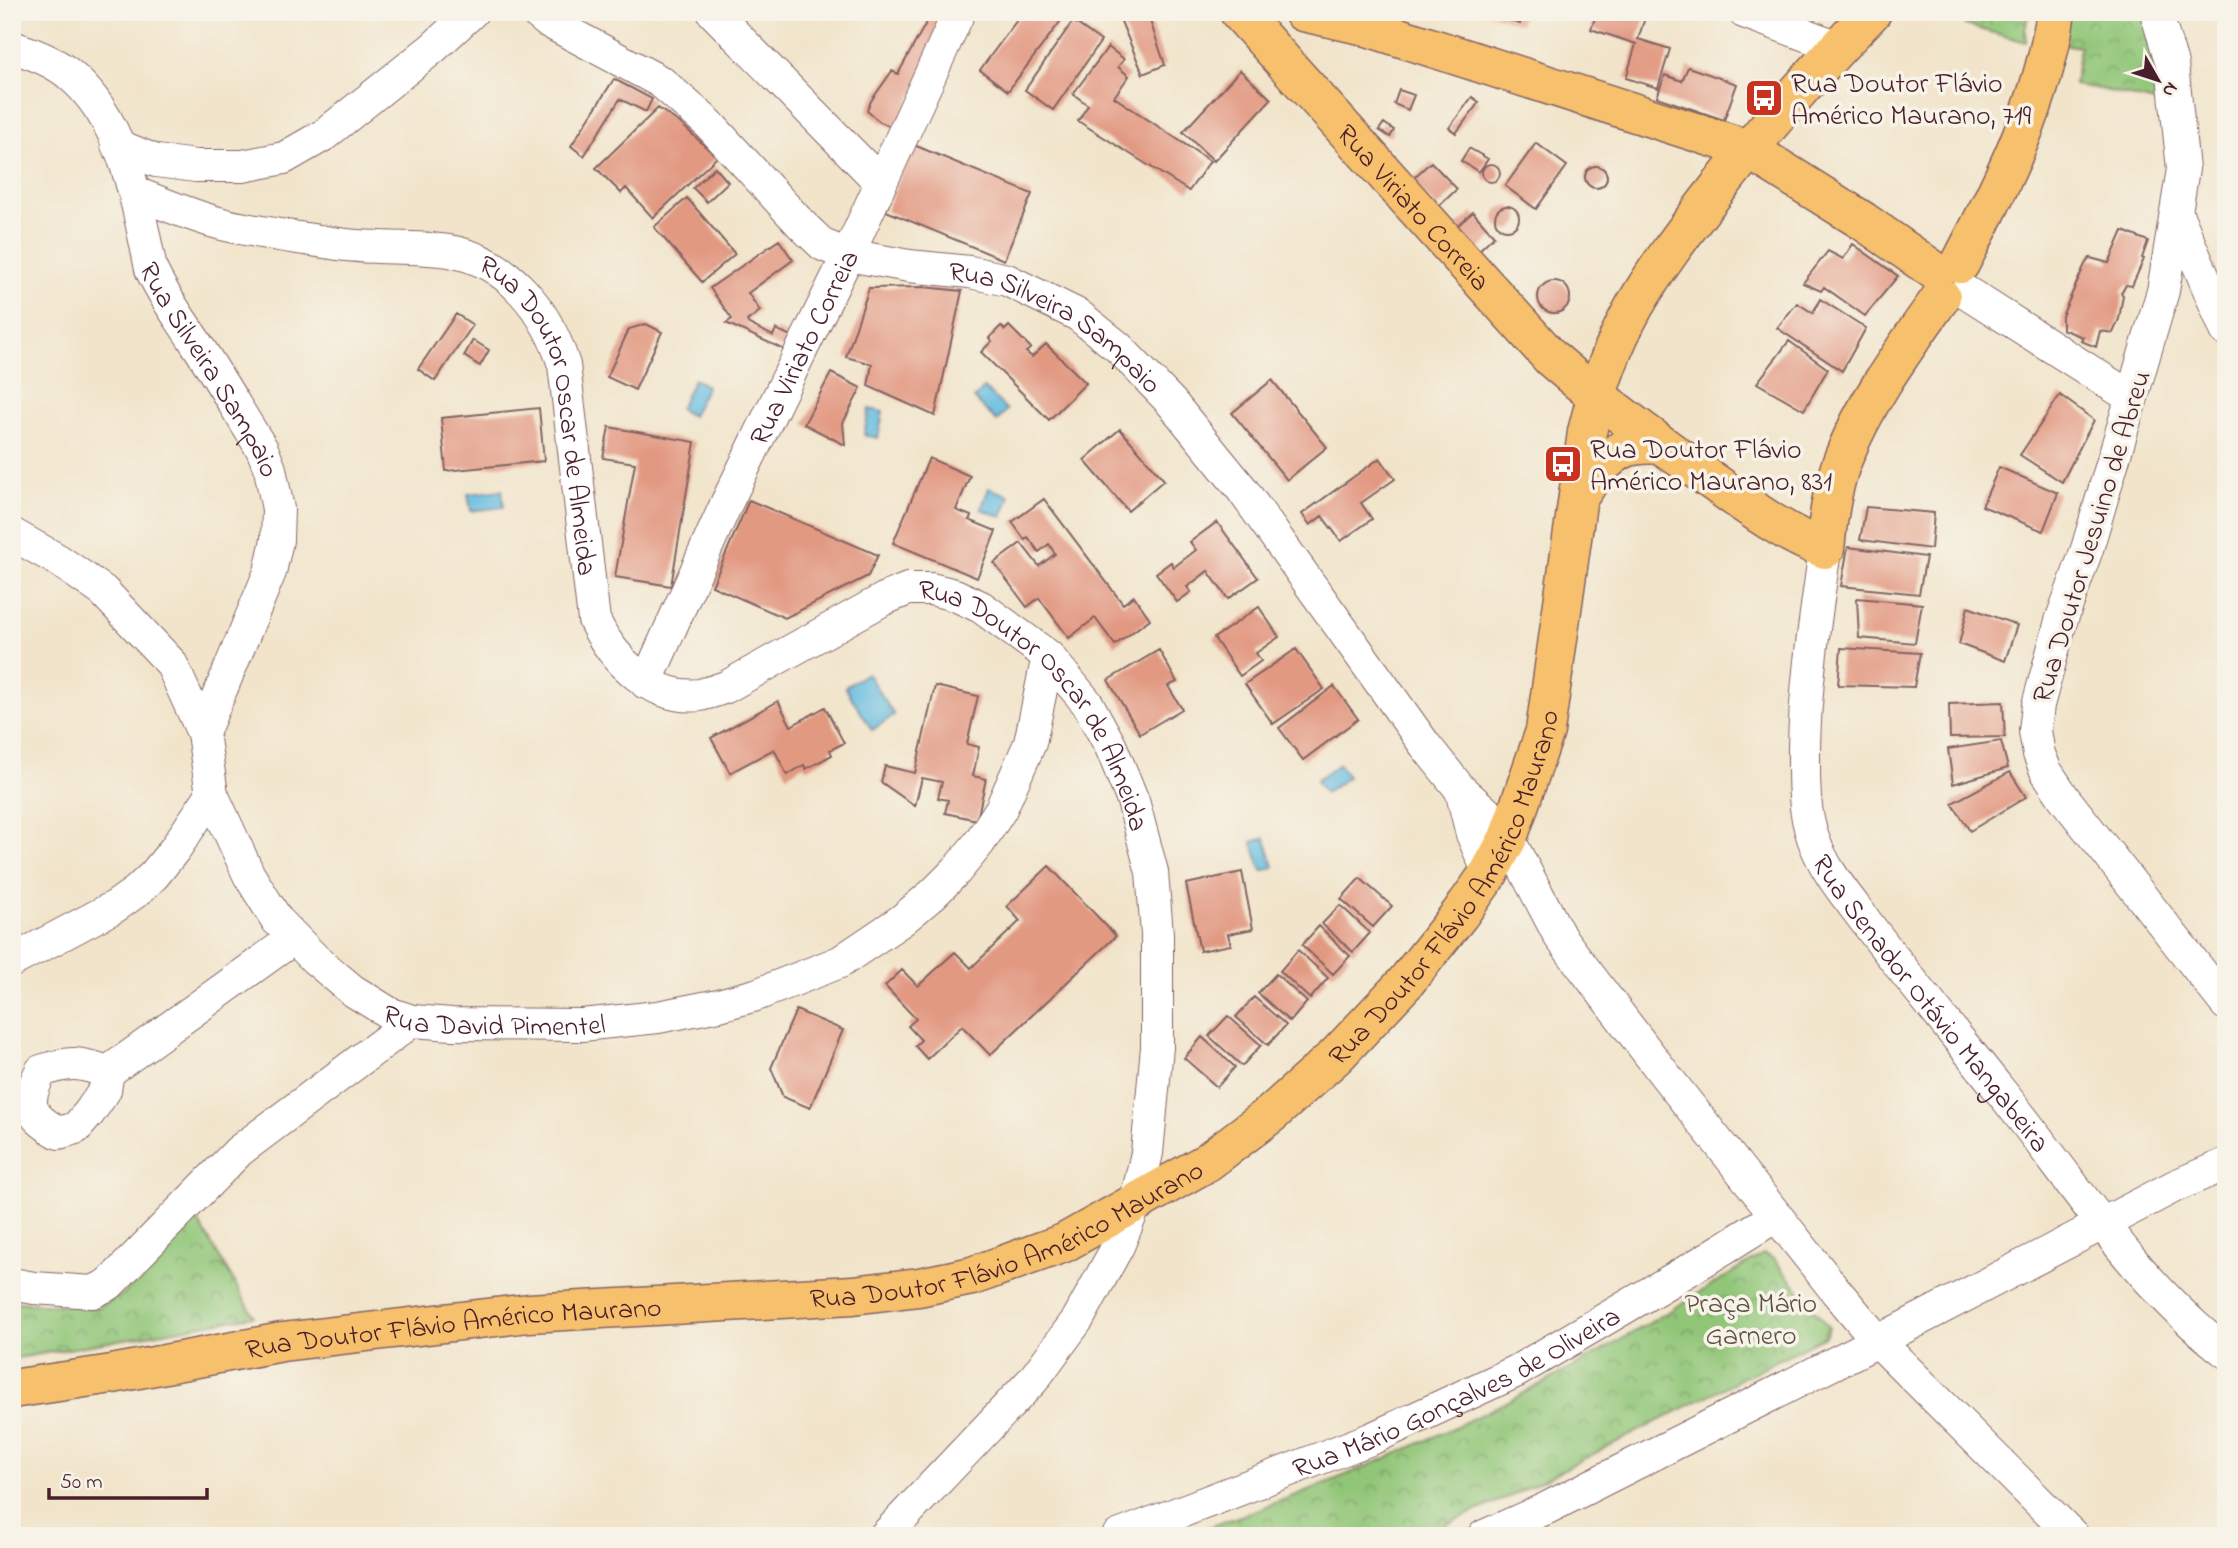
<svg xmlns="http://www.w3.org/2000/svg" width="2238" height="1548" viewBox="0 0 2238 1548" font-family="'Indie Flower',sans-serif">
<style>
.park{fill:url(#park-crowns);stroke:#6e7252;stroke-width:2}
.water{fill:#63bce0;stroke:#566e86;stroke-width:2}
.building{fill:#e29982}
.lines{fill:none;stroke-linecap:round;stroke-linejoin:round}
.minor-casing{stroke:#846463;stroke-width:34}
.major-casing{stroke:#846463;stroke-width:41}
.minor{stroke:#fff;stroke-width:32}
.major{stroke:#f7c06c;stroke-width:38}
.labels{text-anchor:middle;stroke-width:7;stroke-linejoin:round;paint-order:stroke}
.poi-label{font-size:28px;fill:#4a1f2b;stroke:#f7f3e8;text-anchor:start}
.street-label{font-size:28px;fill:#4a1f2b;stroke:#f7f3e8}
.park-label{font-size:28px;fill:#5f5142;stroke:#f7f3e8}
</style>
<defs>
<pattern id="park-crowns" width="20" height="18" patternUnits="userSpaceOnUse" patternTransform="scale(1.75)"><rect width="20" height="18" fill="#91c678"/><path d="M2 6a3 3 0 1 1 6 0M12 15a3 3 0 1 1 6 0" fill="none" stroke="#78a063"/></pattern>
</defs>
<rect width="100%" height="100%" fill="#f7f3e8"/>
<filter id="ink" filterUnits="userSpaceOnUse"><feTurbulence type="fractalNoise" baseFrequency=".0143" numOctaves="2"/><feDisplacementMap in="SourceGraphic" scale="14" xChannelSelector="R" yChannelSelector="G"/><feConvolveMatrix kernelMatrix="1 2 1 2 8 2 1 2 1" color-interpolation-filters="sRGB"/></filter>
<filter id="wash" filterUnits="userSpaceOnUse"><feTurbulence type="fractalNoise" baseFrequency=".00686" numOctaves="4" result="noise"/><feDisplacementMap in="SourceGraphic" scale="28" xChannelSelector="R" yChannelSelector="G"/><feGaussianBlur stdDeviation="1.57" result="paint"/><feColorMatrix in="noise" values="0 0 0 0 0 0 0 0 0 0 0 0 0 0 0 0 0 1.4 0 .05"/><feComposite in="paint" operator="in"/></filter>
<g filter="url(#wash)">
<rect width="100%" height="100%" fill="#f1e4ca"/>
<!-- park -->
<path class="park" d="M1959,12h70l-4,18 1,12 -61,-17z
M2064,12h86l21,94 -71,-17 -26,-4 6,-38 -18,-3z
M195,1216l59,100 -242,43v-51l5,-6 80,6 27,-14z
M1763,1254l11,5 55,69 -4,8 -312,159 -94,41h-236c130,-44 255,-96 375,-161 70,-37 137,-80 205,-121z"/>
<!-- water -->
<path class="water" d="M694,379l13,7 -15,30 -13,-7z
M984,388l23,22 -10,11 -23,-22z
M869,409l14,3 -5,26 -14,-3z
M989,488l21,8 -8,21 -21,-8z
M502,490l2,17 -33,4 -3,-17z
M867,673l27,42 -22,15 -27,-43z
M1339,764l9,13 -23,16 -9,-12z
M1265,838l9,29 -12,4 -10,-29z"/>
<g id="blocks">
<!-- building -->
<path class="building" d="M932,12h21l-57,117 -16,-7 -13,-11 4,-10 21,-30 6,3z
M1023,12h23l14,10 -52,69 -28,-21z
M1117,12h30l18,53 -22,9z
M1485,12h39l-4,12z
M1597,12h50l-9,27 32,10 -12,39 -32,-10 10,-34 -45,-15z
M1073,21l28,20 -48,69 -28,-20z
M1108,47l16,12 -6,8 11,9 -15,21 96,64 -21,30 -111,-70 10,-16 -15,-11z
M1688,67l49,17 -13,36 -67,-23 8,-22 17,6z
M1240,70l31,29 -57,62 -31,-29z
M614,79l38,20 -6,13 -26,-13 -36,57 -13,-10z
M1399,90l15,5 -6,15 -14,-6z
M1472,97l7,5 -23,31 -7,-5z
M658,108l22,15 37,34 -64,61 -27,-30 -5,5 -25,-25z
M1384,123l10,7 -4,7 -11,-7z
M1536,143l31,23 -31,43 -31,-23z
M914,145l118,49 -28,66 -118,-49z
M1469,148l19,11 -9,13 -18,-11z
M1431,162l26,27 -20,19 -26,-28z
M1482 173a9 9 0 1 1 18 0a9 9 0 1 1-18 0Z
M1585 177a11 11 0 1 1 22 0a11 11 0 1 1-22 0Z
M715,167l13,15 -21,20 -14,-14z
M687,198l48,56 -33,28 -48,-55z
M1495 218a12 12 0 1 1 24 0a12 12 0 1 1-24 0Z
M1473,212l21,24 -17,16 -22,-24z
M2123,231l25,10 -6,17 2,1 -12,27 -6,-1 -5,8 2,2 -4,24 -6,14 -13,-2 -4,16 -15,-6 2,-4 -21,-8v-13l23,-52 5,-6 19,5z
M779,240l14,20 -45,33 12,18 -13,10 2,3 24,12 3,-7 15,7 -6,14 -59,-27 6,-4 -22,-31z
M1853,244l45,32 -33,40 -41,-29 -3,4 -18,-8 25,-32 15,8z
M1538 297a16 16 0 1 1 32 0a16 16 0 1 1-32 0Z
M924,287l38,4 -27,125 -67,-30 4,-22 -26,-7 23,-69z
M1820,299l46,29 -24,43 -65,-43 20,-25 16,10z
M456,314l17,11 -38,56 -17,-12z
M646,324l16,8 -27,58 -28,-13 22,-48z
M1001,326l4,4 4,-4 22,22 -5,4 6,5 14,-13 40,39 -37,37 -68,-68 11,-11 -3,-3z
M473,340l16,10 -9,16 -16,-10z
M1789,341l39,28 -24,41 -47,-27z
M831,373l30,15 -18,35 2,22 -41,-21z
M1272,380l55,67 -40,33 -55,-67z
M2060,395l34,25 -32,62 -42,-27z
M539,408l5,53 -98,10 -5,-53z
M609,427l86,15 -24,144 -56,-9 20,-114 -32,-5z
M1120,429l44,51 -36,31 -44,-51z
M929,458l41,18 -14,34 15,6 -2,4 27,11 -19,47 -84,-35z
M1380,458l15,21 -34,24 11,16 -31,22 -19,-25 -12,9 -8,-11z
M1999,467l59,26 -15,38 -61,-25z
M1044,499l79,105 11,-8 16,23 -35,26 -20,-27 -26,20 -30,-40 -12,9 -33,-44 27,-20 18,23 16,-12 -6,-10 -10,8 -11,-15 -3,3 -13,-18z
M749,500l129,55 -10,21 -83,42 -73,-32z
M1866,507l68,6 -3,36 -71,-9z
M1217,522l41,56 -30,21 -20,-28 -21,16 4,5 -14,10 -21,-29 15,-11 3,5 22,-17 -6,-8z
M1848,547l78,10 -7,37 -78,-8z
M1857,598l65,6 -7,39 -56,-5z
M1259,607l20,30 -23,16 5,8 -21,15 -26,-38z
M1968,607l49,18 -12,36 -46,-17z
M1841,648l79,5 -6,34 -76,-2z
M1296,649l28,40 -51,35 -28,-40z
M1159,650l18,32 -9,4 14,23 -42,25 -32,-54z
M935,686l43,10 -11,48 12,3 -6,29 13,3 -9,41 -32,-7 3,-13 -10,-2 4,-16 -20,-4 -7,28 -34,-24 4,-16 30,7z
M1334,686l24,33 -55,41 -24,-32z
M778,701l13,25 34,-19 19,36 -14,7 2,5 -26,14 -2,-4 -17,10 -13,-26 -44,24 -19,-35z
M2003,702l2,35 -55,1 -1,-34z
M2001,741l7,27 -55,16 -5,-35z
M2010,772l16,25 -56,34 -18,-28z
M1049,866l67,70 -126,119 -28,-29 -35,33 -12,-13 6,-6 -13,-14 8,-7 -31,-33 17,-16 16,16 37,-34 16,16 49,-47 -13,-15z
M1242,872l11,57 -25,5 3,11 -31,6 -14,-67z
M1360,878l32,28 -19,21 -32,-28z
M1340,905l30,28 -17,19 -31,-28z
M1319,926l31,30 -17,18 -31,-29z
M1298,950l30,28 -18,21 -30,-28z
M1276,974l31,28 -17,20 -32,-29z
M1254,997l32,28 -18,20 -32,-28z
M796,1010l47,20 -33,78 -27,-11 -12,-29z
M1228,1016l33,29 -19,21 -33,-30z
M1202,1037l33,30 -18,20 -33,-29z"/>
</g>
</g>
<g filter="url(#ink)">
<use href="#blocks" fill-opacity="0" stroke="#846463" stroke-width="2"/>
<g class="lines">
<defs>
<g id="minor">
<path id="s1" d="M536,12l11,9 114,61 48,42 92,100 22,21 25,10 61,11 61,6 37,8 71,35 40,32 53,55 70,86 184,257 36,45 27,24 20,24 52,99 105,138 171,216 42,50 195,195"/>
<path d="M713,12l167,170"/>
<path d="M1744,12l94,35"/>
<path d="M2156,12l16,52 11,105 -20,122 -76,258 -26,72 -23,84 -3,26 4,23 7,17 18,27 162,206"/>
<path id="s2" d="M12,47c20,6 42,14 58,28 55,46 67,128 81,194 12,27 29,49 45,74 23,35 44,71 66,106l8,20 8,40 -1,31 -7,32 -67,161"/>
<path d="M117,145l39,16 40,5h47l41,-8 40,-23 109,-87 39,-36"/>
<path id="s3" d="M135,193c30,11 61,25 91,32 35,8 71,13 106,18 38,7 79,2 117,8 60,10 98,60 115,114l30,255c18,38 58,81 106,75 8,-2 18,-5 26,-8l158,-88 24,-10h23l24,6 26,12 67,49 39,47 24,44 22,54 19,71 5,62v113l-10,106 -12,52 -17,41 -40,73 -45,61 -148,156"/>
<path d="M2177,214l49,116"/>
<path d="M1966,292l166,106"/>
<path id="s4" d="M12,534l46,26 45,31 68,72 32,70 9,61 37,81 28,45 38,39 37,31 37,23 23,8 40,3 130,1 76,-8 61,-12 37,-10 84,-33 62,-42 31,-26 23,-23 23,-28 22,-34 29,-66 18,-87"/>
<path id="s5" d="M1825,549c-9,66 -20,133 -21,200 0,30 -1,60 9,89 11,32 33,57 53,84 43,57 88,111 132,166 73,89 135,193 228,264"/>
<path id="s6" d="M646,683l81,-181 121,-247 111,-243"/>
<path d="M1461,790l11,44 17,39"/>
<path d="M12,961l104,-55 21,-15 17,-16 21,-26 37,-55"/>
<path d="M108,1072c-29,-10 -38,-11 -67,-1 -16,32 -15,43 18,62l17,-5 13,-15 16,-23 3,-18 186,-134"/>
<path d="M12,1284l22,4 59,4 16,-8 130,-133 173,-130"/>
<path id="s7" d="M1118,1536l255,-98 144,-67 175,-103 84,-52"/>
<path d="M1484,1536l63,-28 331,-167 297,-155 51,-22"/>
</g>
<g id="major">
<path id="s8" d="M1239,12l312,346c49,43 101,80 154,118 39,27 75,56 120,73 3,-30 7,-62 18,-90 23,-59 62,-111 98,-162"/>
<path d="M1303,12l58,13 387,124 115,72 72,50"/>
<path d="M1960,264c42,-80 83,-161 96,-252"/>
<path d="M1578,498c13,-19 26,-41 48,-50 10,-4 23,-3 34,-4"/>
<path id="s9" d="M12,1389l100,-15 170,-32 247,-29 324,-18 66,-8 53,-11 92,-33 142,-80 65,-49 66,-59 68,-72 55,-69 29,-41 19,-35 37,-107 42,-299c10,-42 25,-86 47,-125 21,-37 47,-71 73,-105 51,-66 106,-130 165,-190"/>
</g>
</defs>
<!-- minor casing -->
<use href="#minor" class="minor-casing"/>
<!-- major casing -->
<use href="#major" class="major-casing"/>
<!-- minor -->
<use href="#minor" class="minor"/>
<!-- major -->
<use href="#major" class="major"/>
</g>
</g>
<!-- icons -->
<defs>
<symbol id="bus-square" viewBox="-11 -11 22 22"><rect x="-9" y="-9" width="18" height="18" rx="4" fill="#c8321e" stroke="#f7f3e8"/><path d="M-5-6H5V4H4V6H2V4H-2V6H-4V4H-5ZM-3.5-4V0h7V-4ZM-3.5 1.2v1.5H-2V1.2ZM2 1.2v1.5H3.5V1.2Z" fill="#fff"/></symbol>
</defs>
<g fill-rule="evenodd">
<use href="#bus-square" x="1742" y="76" width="44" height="44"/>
<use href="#bus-square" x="1541" y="442" width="44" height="44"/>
</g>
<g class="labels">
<!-- poi labels -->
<g class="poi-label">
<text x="1791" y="92">Rua Doutor Flávio<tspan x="1791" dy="32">Américo Maurano, 719</tspan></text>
<text x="1590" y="458">Rua Doutor Flávio<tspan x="1590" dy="32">Américo Maurano, 831</tspan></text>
</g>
<!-- street labels -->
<g class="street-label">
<text dy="10" stroke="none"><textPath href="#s8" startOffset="262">Rua Viriato Correia</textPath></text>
<text dy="10" stroke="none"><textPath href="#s1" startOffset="626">Rua Silveira Sampaio</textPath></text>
<text dy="10" stroke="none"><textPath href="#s6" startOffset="371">Rua Viriato Correia</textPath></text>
<text dy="10" stroke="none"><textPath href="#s2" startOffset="396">Rua Silveira Sampaio</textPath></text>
<text dy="10" stroke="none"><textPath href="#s3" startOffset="530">Rua Doutor Oscar de Almeida</textPath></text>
<text transform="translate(2090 536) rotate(-73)" y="10">Rua Doutor Jesuino de Abreu</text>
<text dy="10" stroke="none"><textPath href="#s3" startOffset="1306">Rua Doutor Oscar de Almeida</textPath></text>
<text dy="10" stroke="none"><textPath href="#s9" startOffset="1601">Rua Doutor Flávio Américo Maurano</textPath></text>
<text dy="10" stroke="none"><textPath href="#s5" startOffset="495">Rua Senador Otávio Mangabeira</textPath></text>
<text dy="10" stroke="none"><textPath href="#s4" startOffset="740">Rua David Pimentel</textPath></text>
<text dy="10" stroke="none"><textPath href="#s9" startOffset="1013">Rua Doutor Flávio Américo Maurano</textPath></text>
<text dy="10" stroke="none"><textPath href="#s9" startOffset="446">Rua Doutor Flávio Américo Maurano</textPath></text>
<text dy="10" stroke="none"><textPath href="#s7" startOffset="368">Rua Mário Gonçalves de Oliveira</textPath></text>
</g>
<!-- park labels -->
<g class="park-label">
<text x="1751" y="1312">Praça Mário<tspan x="1751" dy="32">Garnero</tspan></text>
</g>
</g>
<!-- margin -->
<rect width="2238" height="1548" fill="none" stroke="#f7f3e8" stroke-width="42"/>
<!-- north arrow -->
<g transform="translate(2158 80) rotate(129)" stroke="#f7f3e8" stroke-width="5" paint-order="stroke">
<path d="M0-5L12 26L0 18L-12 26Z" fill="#4a1f2b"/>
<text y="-10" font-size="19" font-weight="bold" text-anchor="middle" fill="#4a1f2b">N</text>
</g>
<!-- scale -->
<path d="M49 1488v10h158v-10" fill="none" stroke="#4a1f2b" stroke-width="3.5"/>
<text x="60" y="1488" font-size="21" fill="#4a1f2b" stroke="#f7f3e8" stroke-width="5" paint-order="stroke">50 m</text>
</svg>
